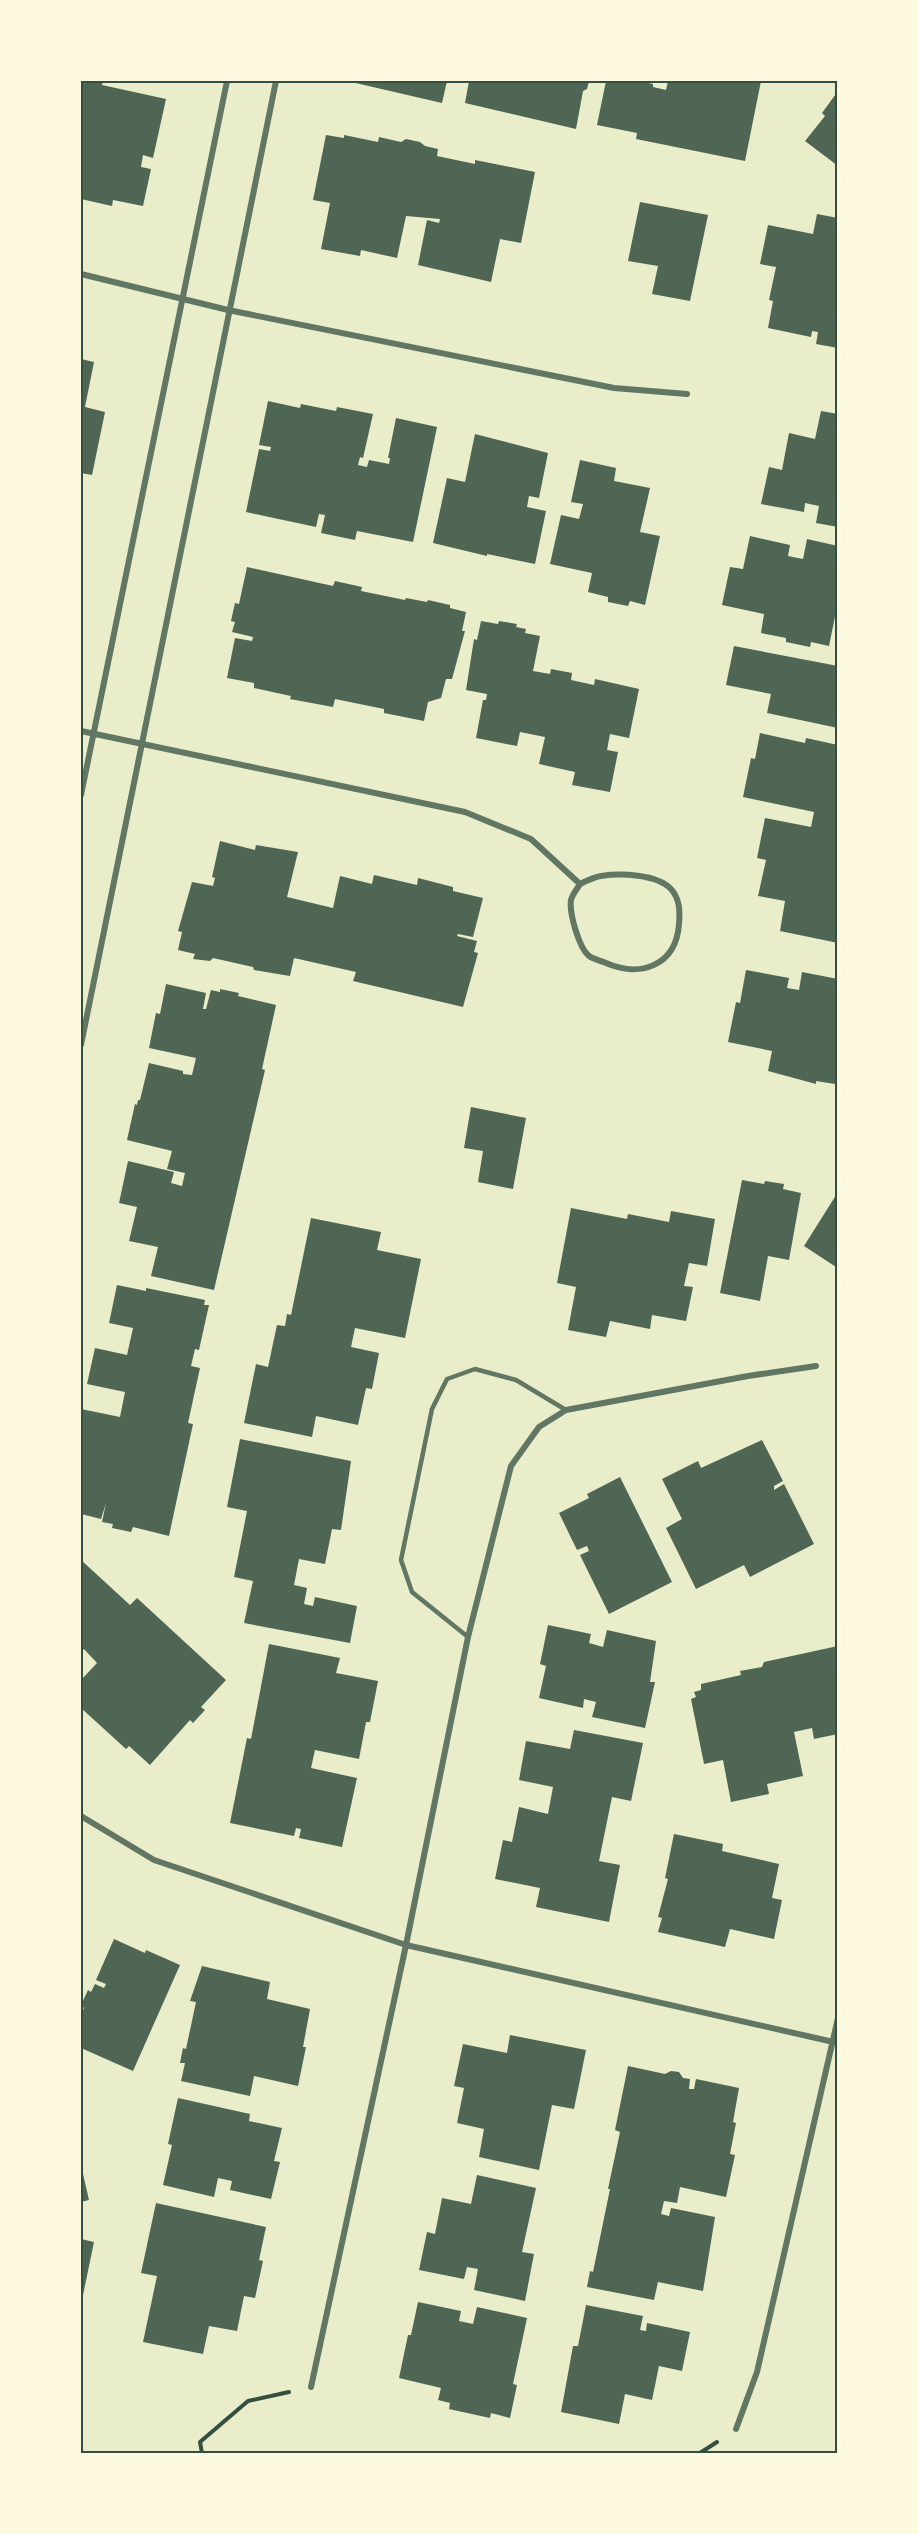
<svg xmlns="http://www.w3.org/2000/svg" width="919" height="2534" viewBox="0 0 919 2534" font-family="'PT Sans',sans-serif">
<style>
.building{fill:#4f6655}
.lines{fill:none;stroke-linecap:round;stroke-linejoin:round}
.path{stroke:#344e41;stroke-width:4}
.service{stroke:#617663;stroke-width:4.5}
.minor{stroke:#617663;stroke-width:6}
.neatline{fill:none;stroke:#344e41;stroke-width:2}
</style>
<rect width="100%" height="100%" fill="#e9edc9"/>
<!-- building -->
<path class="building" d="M81,81h22l-1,4 64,14 -13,59 -10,-3 -2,12 10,2 -8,37 -30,-6 -1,6 -31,-7z
M347,81h100l-5,22z
M469,81h120l-2,8 -4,2 -7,38 -111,-26z
M606,81h34l13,3v3l13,3 2,-9h93l-16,80 -109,-22 1,-6 -40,-8z
M838,91v75l-33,-25 20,-25 -3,-3z
M326,135l18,3v-3l34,7 1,-5 22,5 5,-3 14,3 5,4 13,3 -1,7 38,8v-4l60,12 -14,71 -21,-4 -9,43 -73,-17 9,-45 12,3 1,-4 -34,-3 -9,42 -36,-8 -1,6 -39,-7 9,-46 -17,-3z
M640,202l68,13 -18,86 -38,-7 6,-28 -30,-5z
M817,214l21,4v130l-22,-4 2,-12 -6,-1 -1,6 -43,-9 5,-27 -4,-1 7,-33 -16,-3 8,-39 45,9z
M81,359l13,3 -9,45 20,5 -13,63 -11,-2z
M268,401l32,7 1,-4 35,7 1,-4 36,7 -10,44 -3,-1 -2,8 9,2 2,-7 20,4 1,-6h-2l8,-40 41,9 -24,115 -56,-11 -2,9 -34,-7 4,-18 -6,-1 -3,13 -70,-15 13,-63 11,2 1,-4 -12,-2z
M821,411l17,3v113l-22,-4 3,-17 -14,-3 -1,9 -43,-8 8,-37 13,3 7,-37 26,6z
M475,434l73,19 -9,45 -10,-2 -2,11 19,4 -11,53 -48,-10v2l-54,-13 14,-65 18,4z
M580,460l36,8 -2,13 36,7 -10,44 20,4 -15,69 -15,-4 -2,5 -20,-4v-5l-20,-5 4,-19 -42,-9 11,-49 18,4 4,-15 -12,-2z
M750,536l40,9 -2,11 15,3 4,-20 31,7v56l-9,44 -18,-4 -1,5 -24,-5v-4l-25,-5 3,-19 -42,-9 8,-38 13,2z
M247,567l86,19 2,-5 27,6 -1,4 44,9 1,-2 21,4 1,-2 22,5v3l16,4 -4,19h3l-13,48h-6l-5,19 -13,4 -4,19 -40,-8v-4l-49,-10 -2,8 -43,-8 1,-3 -37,-8v-5l-27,-5 8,-40 17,3 1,-4 -21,-5 3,-10 -4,-1 4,-18 4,1z
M481,621l17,3 1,-3 18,3 -1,3 10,2 -1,4 15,3 -7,35 17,3 1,-5 21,4 -1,7 23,5 1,-6 44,10 -10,49 -19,-4 -3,16 11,2 -8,40 -38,-7 3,-13 -36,-8 6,-27 -25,-5 -3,14 -41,-8 7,-38h3l1,-6 -21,-4 8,-51 3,1z
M734,646l104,20v62l-71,-15 4,-19 -45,-9z
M760,733l45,10 1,-5 32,7v198l-58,-12 5,-30 -27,-5 8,-36 -9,-2 8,-40 46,9 3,-15 -71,-15 8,-39 4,1z
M220,841l35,9 1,-5 42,7 -11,45 46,11 7,-32 32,8 2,-9 43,10 1,-7 35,9v4l30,7 -10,39 -15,-3 -1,2 20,5 -3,11 4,1 -15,54 -110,-26 3,-9 -62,-14 -4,18 -36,-6 -1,-3 -40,-9 -3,3 -17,-2 2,-5 -17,-4 4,-18 -4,-1 14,-49 21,4 2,-8 -3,-1z
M746,970l43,8 -2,10 12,2 3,-18 36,7v89l-3,16 -19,-3v3l-48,-13 4,-20 -44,-9 8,-40 4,1z
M166,984l40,9 -3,16h3l5,-19 9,2v-3l19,4 -1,3 38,9 -14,64 3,1 -51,220 -63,-14 7,-29 -29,-6 8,-34 -18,-4 9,-42 46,11 -3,11 11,3 3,-13 -18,-4 5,-18 -45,-11 8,-36 2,1 1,-5h2l9,-37 34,8v3l9,1 4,-17 -47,-10 7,-35 4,1z
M471,1107l55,11 -13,71 -35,-7 5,-31 -19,-3z
M742,1180l22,4 1,-3 19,3 -1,5 18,4 -12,67 -21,-4 -8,45 -40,-8z
M838,1192v72l-2,3 -32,-21z
M571,1208l56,11 1,-5 41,8 2,-11 44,8 -8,47 -18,-3 -5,23 9,1 -7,34 -34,-6 -2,14 -40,-8 -4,16 -38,-7 8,-43 -19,-4z
M311,1218l70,14 -4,18 44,9 -16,79 -50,-10 -4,19 28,6 -7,36 -6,-1 -8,37 -42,-9 -4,21 -68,-14 12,-59 12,3 9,-42 8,1 2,-12 4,1z
M117,1285l29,6v-3l59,12 -1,5h5l-10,45 -4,-1 -4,17 9,2 -12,55 5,1 -24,112 -36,-9 -2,5 -19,-4 1,-4 -11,-2 4,-19 -5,16 -20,-5v-105l39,8 5,-25 -38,-8 8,-36 32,7 6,-27 -24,-5z
M240,1439l111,22 -10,69 -9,-1 -7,35 -26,-5 -5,26 13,3 -3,16 9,2 2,-9 42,9 -7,37 -106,-20 9,-42 -19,-4 13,-66 -20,-4z
M762,1440l21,41 -9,5v4l10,-6 30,60 -64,33 -6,-12 -48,24 -30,-61 16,-9 -20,-40 36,-18 3,7z
M620,1477l52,105 -63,32 -29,-59 9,-4 -2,-5 -10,4 -18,-37 30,-15 -2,-4z
M81,1560l49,45 7,-7 89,82 -25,27 4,3 -12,13 -3,-3 -40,45 -21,-19 -3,3 -45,-41v-28l16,-17 -13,-14 -3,3z
M548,1625l43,9 -2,9 14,4 4,-17 49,11 -6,41h5l-10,46 -53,-11 4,-15 -12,-3 -1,9 -44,-10 7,-32 -6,-2z
M269,1644l71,14 -4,15 42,8 -8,41h-4l-7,37 -44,-9 -4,18 46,10 -15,69 -43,-9 2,-9 -5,-1 -2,8 -64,-13 17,-85 4,1z
M838,1646v88l-24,5 -2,-11 -18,4 9,44 -36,8 2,10 -38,8 -8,-42 -19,4 -13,-65 5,-2 -2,-5 7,-2v-6l40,-9 -1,-4 22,-4 2,-5z
M574,1730l69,13 -12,58 -19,-4 -13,64 21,4 -11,57 -73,-15 4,-19 -45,-9 8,-39 9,2 7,-35 29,7 5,-27 -34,-7 7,-39 44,8z
M674,1834l49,10 -1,7 57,13 -7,34 10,2 -8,39 -44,-10 -5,18 -67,-15 4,-14 -4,-1 10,-38 -3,-1z
M114,1939l31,14 1,-3 34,15 -47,106 -52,-23v-34l3,-6 -3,-3 7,-15 3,2 4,-8 9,4 2,-4 -10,-4z
M202,1966l68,16 -3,17 43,10 -7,38h3l-8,39 -44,-10 -4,20 -69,-15 4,-18h-5l3,-15 3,1 10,-47 -6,-1z
M510,2035l76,15 -12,59 -22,-4 -13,65 -60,-13 5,-28 -27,-6 7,-35 -10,-2 9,-42 44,9z
M628,2066l37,8 6,-3 8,1 4,6 7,1 -1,10h5l2,-10 43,9 -6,34 3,1 -6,31 5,1 -9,42 -46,-10 -3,16 -13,-2 -3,13 8,2 2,-8 44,9 -12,74 -45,-9 -4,18 -67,-13 3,-16 3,1 17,-83h-2l12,-57 -5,-2z
M178,2098l72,16 -1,7 33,7 -8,33 6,1 -9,37 -41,-9 2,-9 -14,-3 -4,19 -51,-12 9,-40 -4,-1z
M81,2165l8,35 -8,2z
M477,2175l59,13 -14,64 12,2 -9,47 -51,-11 4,-21 -11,-2 -3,12 -45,-9 8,-38 8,2 7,-36 29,6z
M156,2203l110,24 -7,33 4,1 -8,37 -11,-2 -7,35 -28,-5 -6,28 -60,-12 14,-66 -16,-3z
M81,2239l13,3 -12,58h-1z
M418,2302l43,9 -2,10 14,3 4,-17 50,11 -14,66 4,1 -7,33 -19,-5 -1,5 -41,-9 1,-6 -12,-3 3,-12 -42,-10 9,-43h3z
M586,2305l57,11 -3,14 6,1 1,-8 43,9 -8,39 -23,-5 -7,34 -27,-6 -6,30 -58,-12 12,-66h5z"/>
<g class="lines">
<!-- path -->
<path class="path" d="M202,2453l-2,-11 48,-41 41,-9
M700,2453l17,-11"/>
<!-- service -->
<path class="service" d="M468,1637l-56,-45 -11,-32 31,-151 15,-30 28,-10 41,11 50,30"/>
<!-- minor -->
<path class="minor" d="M81,274l147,36 386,78 73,6
M81,731l384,81 66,27 49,45c6,-3 14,-7 21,-8 19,-3 56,-2 70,13 9,10 9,23 8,35 -3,42 -39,54 -73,39 -5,-2 -13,-4 -17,-7 -10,-8 -20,-43 -18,-56 1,-5 6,-11 9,-16
M81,795l146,-714
M81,1045l195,-964
M81,1816l73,44 252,85 432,98
M311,2387l95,-442 62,-308 43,-171 28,-39 27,-17 182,-34 68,-10
M736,2429l21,-57 81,-354"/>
</g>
<!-- border -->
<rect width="919" height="2534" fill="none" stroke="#fefae0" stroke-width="165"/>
<rect x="82" y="82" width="754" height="2370" class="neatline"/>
</svg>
